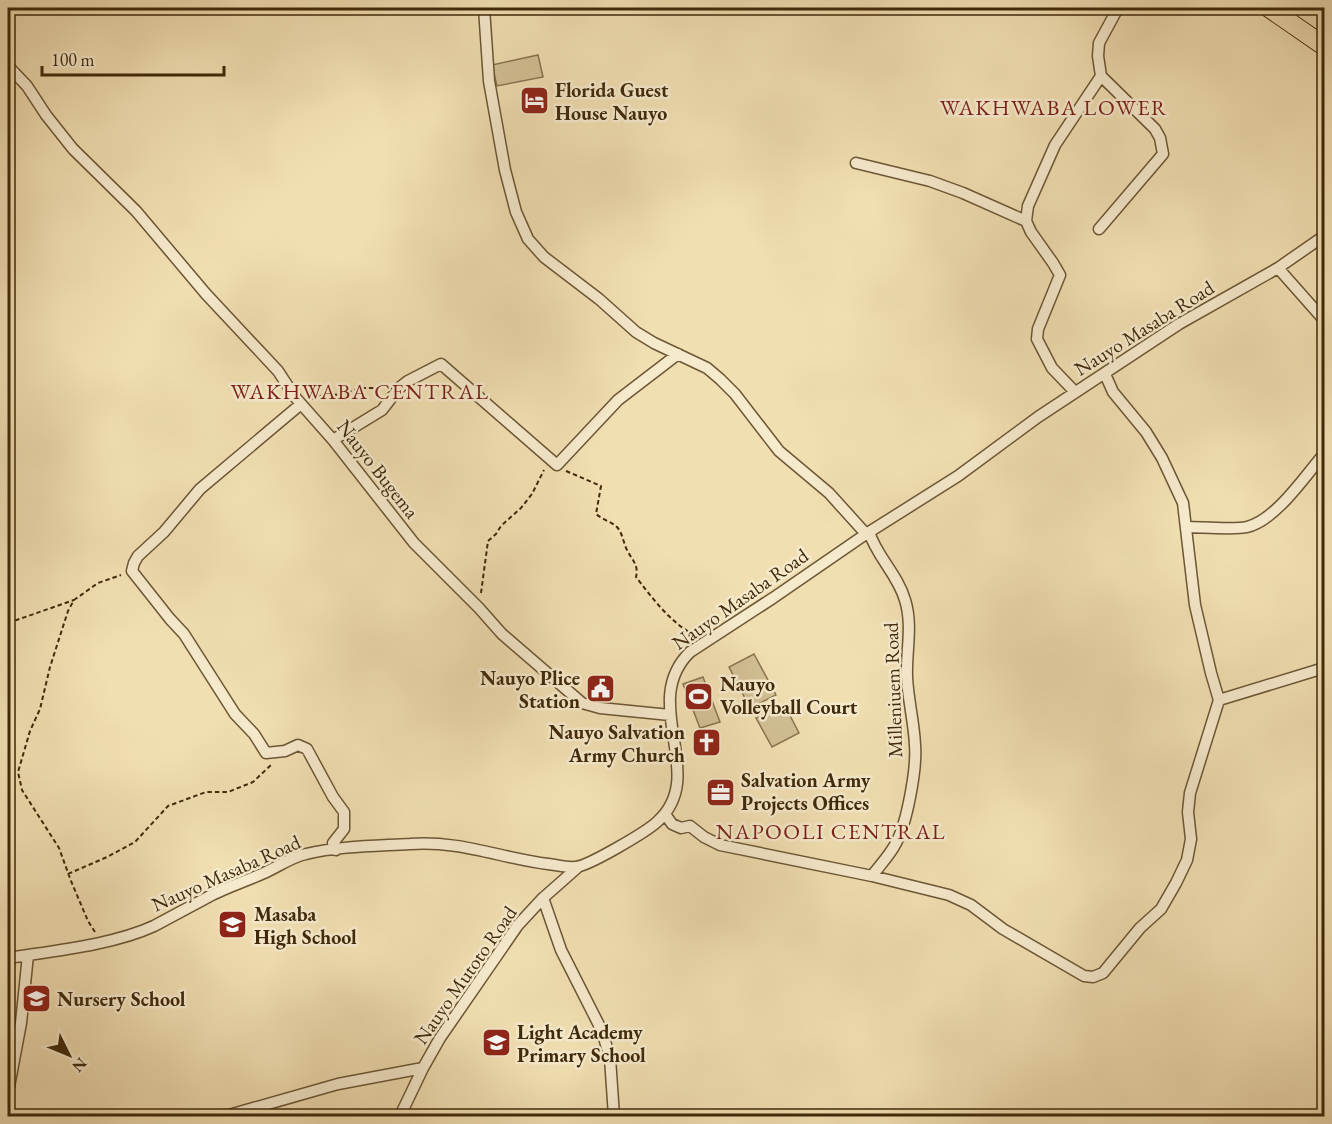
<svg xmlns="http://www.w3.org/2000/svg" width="1332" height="1124" viewBox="0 0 1332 1124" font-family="'EB Garamond',serif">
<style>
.green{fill:#d3c095;stroke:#897450;stroke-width:1.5}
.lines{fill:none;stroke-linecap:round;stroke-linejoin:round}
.minor-casing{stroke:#6c5634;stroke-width:13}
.primary-casing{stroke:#3f290a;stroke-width:20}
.path{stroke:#3f290a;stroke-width:2;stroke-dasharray:4.5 3;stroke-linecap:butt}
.minor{stroke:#f6eacd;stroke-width:10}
.primary{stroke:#f1dfb2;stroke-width:18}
.labels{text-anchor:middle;stroke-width:5;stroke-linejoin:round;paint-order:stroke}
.poi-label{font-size:20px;font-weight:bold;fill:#3f290a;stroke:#f6eacd;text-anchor:start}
.street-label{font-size:20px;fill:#3f290a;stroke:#f6eacd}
.quarter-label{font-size:22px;letter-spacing:1.5px;fill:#7a1f14;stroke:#f6eacd}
</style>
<rect width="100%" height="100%" fill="#f1dfb2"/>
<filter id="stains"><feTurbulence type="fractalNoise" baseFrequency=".00333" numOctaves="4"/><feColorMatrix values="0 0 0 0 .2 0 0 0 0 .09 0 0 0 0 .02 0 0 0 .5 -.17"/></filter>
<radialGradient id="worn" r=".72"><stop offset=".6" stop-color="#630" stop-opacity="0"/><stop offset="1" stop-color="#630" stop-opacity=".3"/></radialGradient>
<!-- green -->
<path class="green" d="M538,55l5,22 -46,9 -5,-21z
M754,654l22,41 -26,13 -21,-41z
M703,677l17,45 -20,6 -17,-44z
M784,704l15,29 -27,14 -16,-29z"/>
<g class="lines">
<defs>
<path id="minor" d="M484,8l5,73 16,89 11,42 12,27 16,18 55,42 37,33 18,11 53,25 13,11 15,15 44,57 50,42 37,41
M8,66l19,20 19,29 27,34 63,62 70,83 72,77 17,26 38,43 81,103 65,65 23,26 80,69 18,5 70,7
M856,163l74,18 33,12 63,28
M1099,229l64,-75 -3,-16 -5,-9 -54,-53
M1278,268l46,52
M1075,392l-23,-24 -15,-29 1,-10 22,-54 -7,-12 -22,-31 -5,-11 2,-15 27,-61 46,-69 -3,-20 1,-13 19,-35
M301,404l-101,85 -36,43 -26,24 -4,7 -2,8 38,48 14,15 51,80 19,20 12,19 19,-2 13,-6 9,4 26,48 11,15v17l-11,14 3,7
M333,440l49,-30 17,-22 9,-7 33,-17 116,101 61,-65 60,-46
M1186,527c14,0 49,3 61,0 29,-7 58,-51 77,-73
M869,532c8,25 29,43 36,68 8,25 1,51 2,77 1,23 7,45 8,68 2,23 -8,78 -19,98 -6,12 -16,22 -24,33
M1219,700l105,-32
M665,814l7,10 9,4 9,-2 14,11 16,8 152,31 77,19 22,10 32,24 81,47 9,1 10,-4 37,-45 21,-19 15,-26 11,-23 4,-21 -3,-27 2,-19 29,-93 -8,-27 -16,-68 -12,-102 -21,-45 -16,-26 -33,-40 -8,-18
M543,898l18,52 41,81 8,27 4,58
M8,958c44,-7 105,-13 146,-32 19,-10 37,-20 56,-30 18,-9 36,-15 54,-23 14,-6 27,-16 42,-19 33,-8 70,-8 104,-10 48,-4 91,14 138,20 9,1 19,4 27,3 12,0 73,-36 83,-46 51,-47 -20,-118 32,-169l83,-54 93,-64 92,-58 80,-59 141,-93 99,-56 46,-32
M8,1092l13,-69 7,-68
M202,1116l27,-1 109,-31 85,-16
M400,1116l23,-48 17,-30 78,-113 25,-27 34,-30"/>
<path id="primary" d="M1269,8l55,38"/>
</defs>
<!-- minor casing -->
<use href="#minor" class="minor-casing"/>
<!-- primary casing -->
<use href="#primary" class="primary-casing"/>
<!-- path -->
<path class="path" d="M311,399l16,-5 14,1 19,-7h24
M566,471l35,15 -5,28c7,6 16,8 21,13 6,7 6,15 10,23 5,10 12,15 9,27 17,22 34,45 58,58
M481,593l7,-52 8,-7 5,-8 20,-18 11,-14 12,-24
M8,623l66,-23
M68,874l39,-17 28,-15 33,-36 38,-14h22l25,-10 19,-18
M95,932l-7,-11 -17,-40 -12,-33 -37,-58 -4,-18 12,-41 10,-22 10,-42 18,-56 6,-11 24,-17 23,-8"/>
<!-- minor -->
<use href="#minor" class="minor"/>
<!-- primary -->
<use href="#primary" class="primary"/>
</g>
<!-- icons -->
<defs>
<symbol id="hotel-square" viewBox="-11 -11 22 22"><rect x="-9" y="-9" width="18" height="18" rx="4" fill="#8f2418" stroke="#f6eacd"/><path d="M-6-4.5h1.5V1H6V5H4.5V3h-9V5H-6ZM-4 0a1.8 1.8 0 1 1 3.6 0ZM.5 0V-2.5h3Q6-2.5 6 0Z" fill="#fff"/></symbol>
<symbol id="civic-square" viewBox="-11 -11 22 22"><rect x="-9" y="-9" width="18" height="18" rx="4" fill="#8f2418" stroke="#f6eacd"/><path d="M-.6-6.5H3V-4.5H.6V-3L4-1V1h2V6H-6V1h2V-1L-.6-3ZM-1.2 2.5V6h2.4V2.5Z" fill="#fff"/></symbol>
<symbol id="stadium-square" viewBox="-11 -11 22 22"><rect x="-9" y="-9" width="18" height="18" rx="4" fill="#8f2418" stroke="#f6eacd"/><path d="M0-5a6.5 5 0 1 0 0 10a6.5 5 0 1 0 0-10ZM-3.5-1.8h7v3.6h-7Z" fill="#fff"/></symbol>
<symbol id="church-square" viewBox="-11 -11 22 22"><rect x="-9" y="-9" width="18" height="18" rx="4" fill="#8f2418" stroke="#f6eacd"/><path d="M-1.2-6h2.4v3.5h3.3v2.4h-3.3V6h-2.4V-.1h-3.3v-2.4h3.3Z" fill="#fff"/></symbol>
<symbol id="office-square" viewBox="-11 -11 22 22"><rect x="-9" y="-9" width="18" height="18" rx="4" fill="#8f2418" stroke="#f6eacd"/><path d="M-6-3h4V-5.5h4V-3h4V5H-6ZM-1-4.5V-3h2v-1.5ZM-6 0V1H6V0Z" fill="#fff"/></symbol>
<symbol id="school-square" viewBox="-11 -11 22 22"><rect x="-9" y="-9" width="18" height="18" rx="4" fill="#8f2418" stroke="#f6eacd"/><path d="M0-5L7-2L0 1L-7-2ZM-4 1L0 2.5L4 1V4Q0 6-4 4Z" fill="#fff"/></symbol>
</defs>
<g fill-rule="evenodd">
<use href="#hotel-square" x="518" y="84" width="33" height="33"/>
<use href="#civic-square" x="584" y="672" width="33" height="33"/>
<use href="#stadium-square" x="682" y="680" width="33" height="33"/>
<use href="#church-square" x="690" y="726" width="33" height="33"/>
<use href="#office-square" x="704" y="776" width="33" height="33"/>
<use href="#school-square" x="216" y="908" width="33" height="33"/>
<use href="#school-square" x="20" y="982" width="33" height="33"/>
<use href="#school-square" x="480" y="1026" width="33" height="33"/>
</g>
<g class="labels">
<!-- poi labels -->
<g class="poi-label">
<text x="555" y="97">Florida Guest<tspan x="555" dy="23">House Nauyo</tspan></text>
<text x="580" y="685" text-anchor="end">Nauyo Plice<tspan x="580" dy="23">Station</tspan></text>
<text x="720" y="691">Nauyo<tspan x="720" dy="23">Volleyball Court</tspan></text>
<text x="685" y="739" text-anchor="end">Nauyo Salvation<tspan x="685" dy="23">Army Church</tspan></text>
<text x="741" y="787">Salvation Army<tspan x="741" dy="23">Projects Offices</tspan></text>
<text x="254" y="921">Masaba<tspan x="254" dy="23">High School</tspan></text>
<text x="57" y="1006">Nursery School</text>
<text x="517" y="1039">Light Academy<tspan x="517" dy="23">Primary School</tspan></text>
</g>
<!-- street labels -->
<g class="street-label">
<text transform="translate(1144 328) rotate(-32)" y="7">Nauyo Masaba Road</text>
<text transform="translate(378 469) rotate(52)" y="7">Nauyo Bugema</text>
<text transform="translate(740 599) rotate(-35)" y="7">Nauyo Masaba Road</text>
<text transform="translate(893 690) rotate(-92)" y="7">Milleniuem Road</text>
<text transform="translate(226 873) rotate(-24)" y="7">Nauyo Masaba Road</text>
<text transform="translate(465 975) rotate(-55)" y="7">Nauyo Mutoto Road</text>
</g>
<!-- quarter labels -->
<g class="quarter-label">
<text x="1054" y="115">WAKHWABA LOWER</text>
<text x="360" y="399">WAKHWABA CENTRAL</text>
<text x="831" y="839">NAPOOLI CENTRAL</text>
</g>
</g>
<!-- margin -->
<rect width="1332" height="1124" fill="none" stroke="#f1dfb2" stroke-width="30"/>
<rect x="9" y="9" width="1314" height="1106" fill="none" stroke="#3f290a" stroke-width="3"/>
<rect x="15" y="15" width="1302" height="1094" fill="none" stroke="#3f290a" stroke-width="1.5"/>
<!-- north arrow -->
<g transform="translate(69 1055) rotate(133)" stroke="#f6eacd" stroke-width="4.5" paint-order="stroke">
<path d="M0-4.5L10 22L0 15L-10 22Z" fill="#3f290a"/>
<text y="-9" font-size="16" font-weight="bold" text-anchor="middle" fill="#3f290a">N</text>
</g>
<!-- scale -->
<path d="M42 66v9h182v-9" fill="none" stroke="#3f290a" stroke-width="3"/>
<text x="51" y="66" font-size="18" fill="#3f290a" stroke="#f6eacd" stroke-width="4.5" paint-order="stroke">100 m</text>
<rect width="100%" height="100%" filter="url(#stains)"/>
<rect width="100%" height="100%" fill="url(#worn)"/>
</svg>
